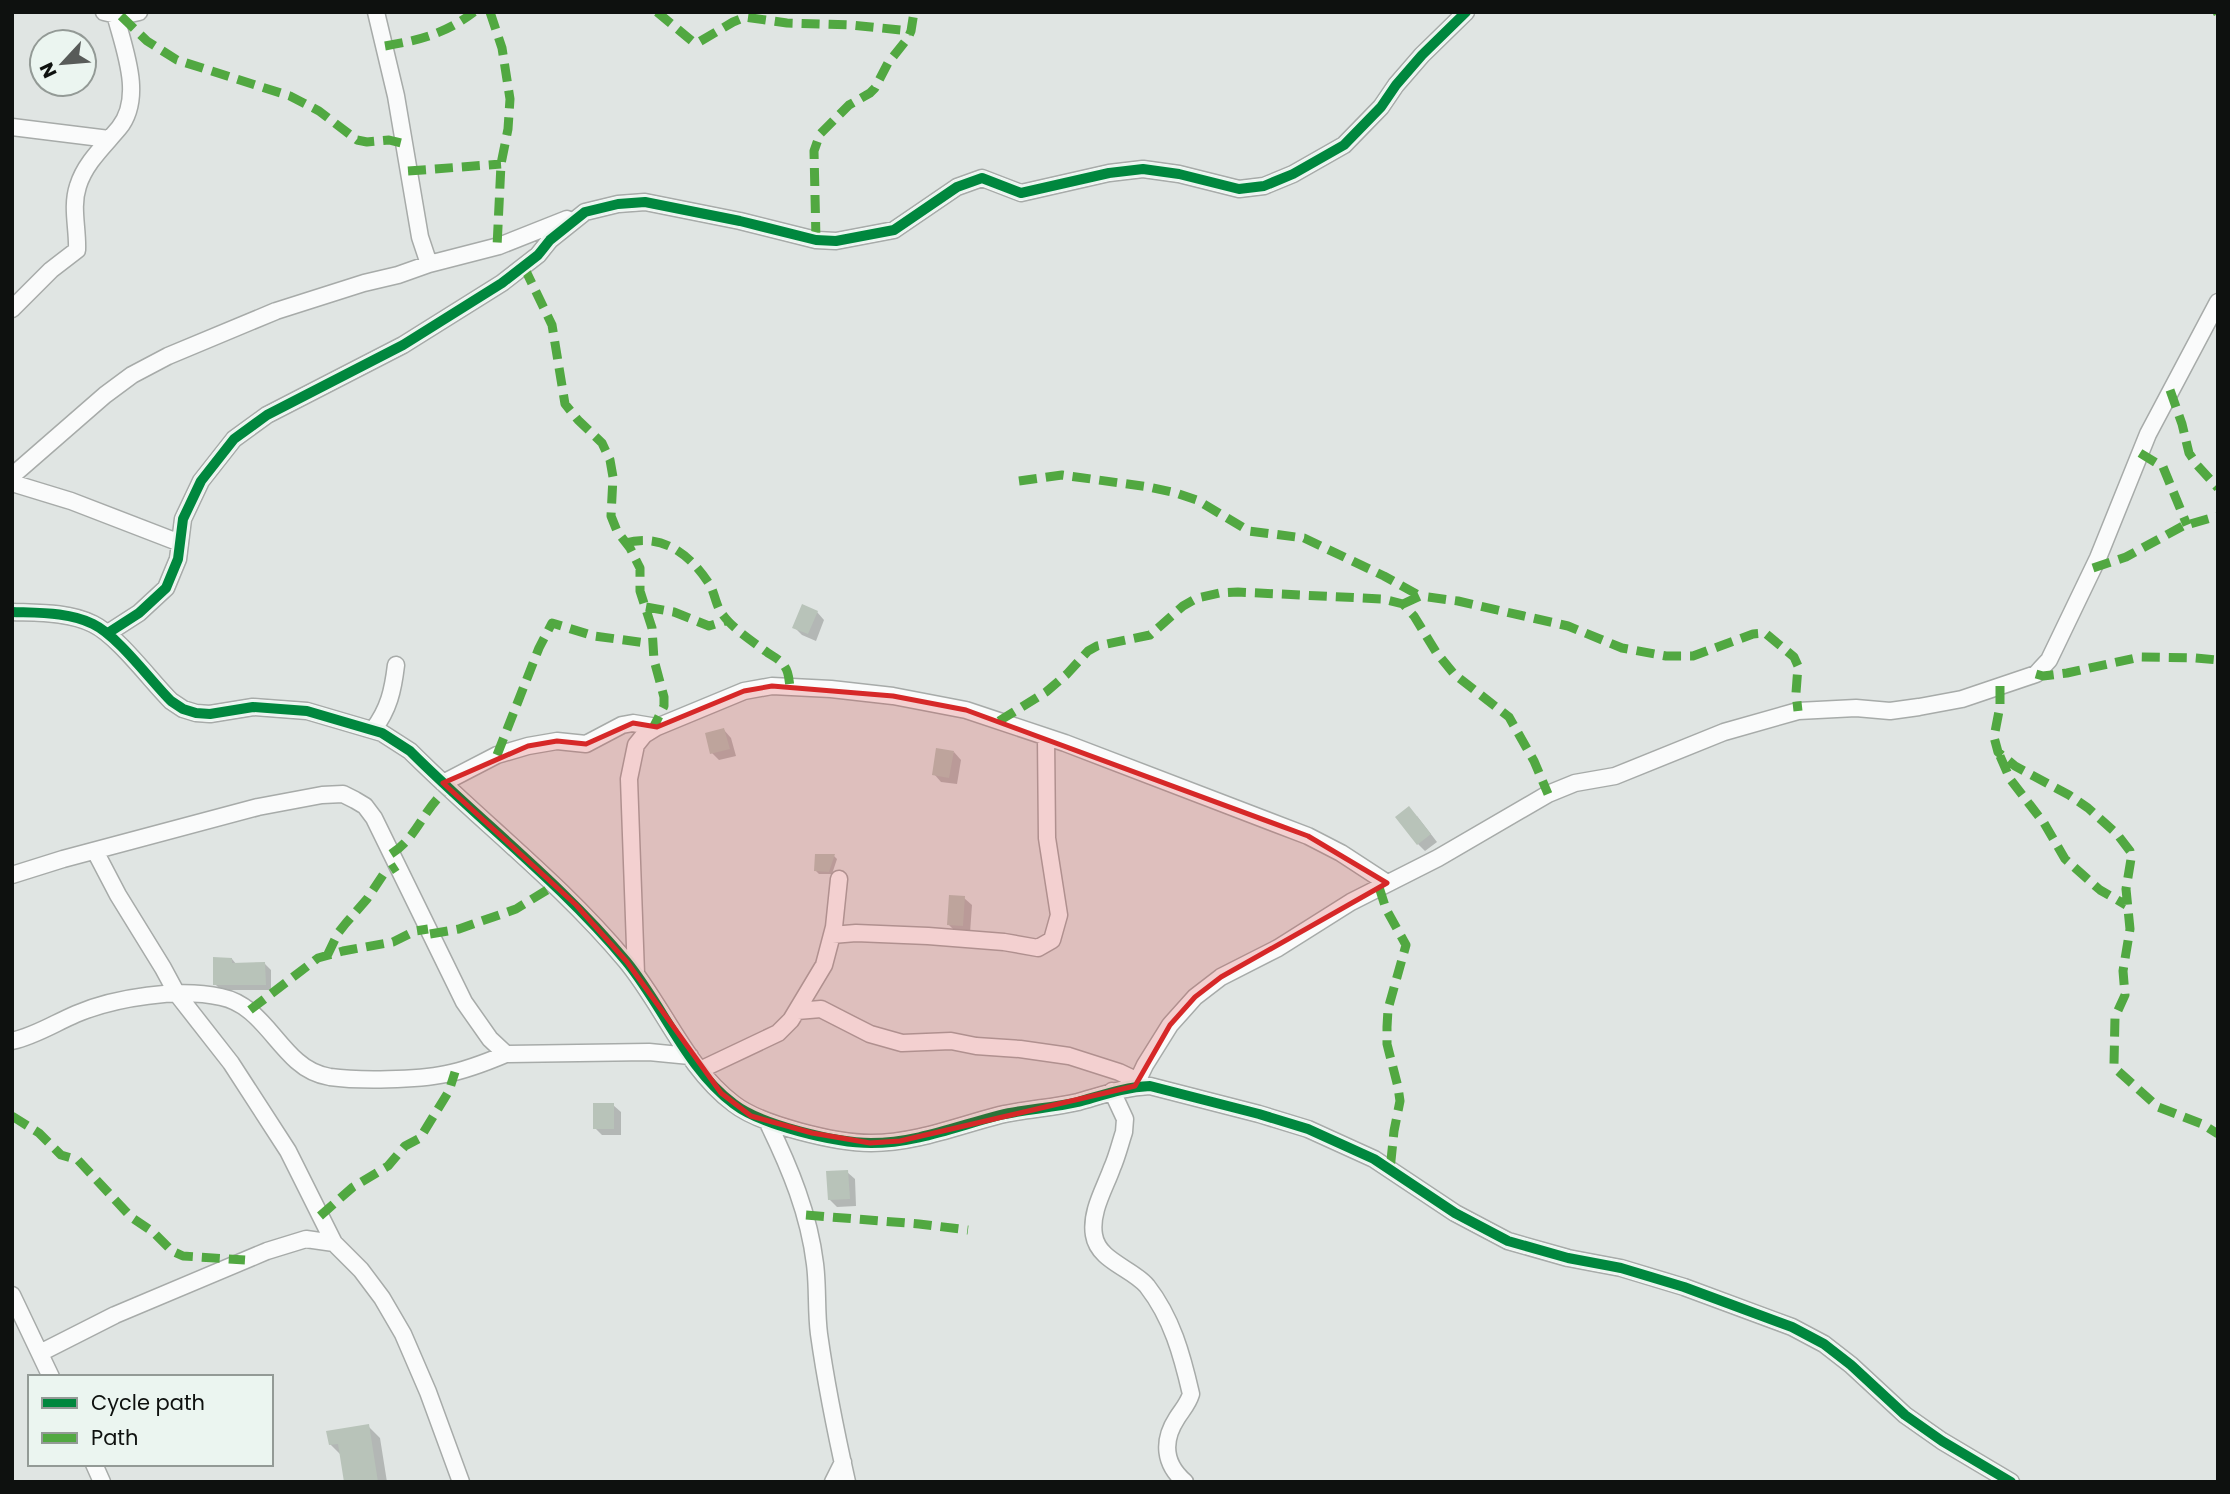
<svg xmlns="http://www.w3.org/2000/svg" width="2230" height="1494" viewBox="0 0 2230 1494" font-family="Poppins,sans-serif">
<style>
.shadow{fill:#0003}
.building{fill:#b8c3b9}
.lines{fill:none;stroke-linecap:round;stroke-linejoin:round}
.minor-casing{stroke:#a7aba9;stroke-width:19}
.minor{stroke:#fafbfb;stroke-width:16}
.quiet{stroke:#51a841;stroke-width:9;stroke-dasharray:18 9;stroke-linecap:butt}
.cycleway-casing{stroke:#ebf5f0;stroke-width:15}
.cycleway{stroke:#00873e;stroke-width:10}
.marked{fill:#d62828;fill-opacity:0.2;stroke:#d62828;stroke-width:5;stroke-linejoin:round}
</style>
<rect width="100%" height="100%" fill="#e0e5e3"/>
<!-- shadow -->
<path class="shadow" d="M817,612l7,8 -8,21 -14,-6 -8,-8z
M724,730l7,8 5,18 -17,4 -7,-7z
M954,752l7,8 -4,24 -16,-2 -7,-8z
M1417,816l20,26 -12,9 -7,-7z
M834,856l3,3 -5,15h-13l-3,-3z
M964,898l8,7 -2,28 -14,-1 -7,-7z
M232,959l5,6 28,-1 6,6v20h-50l-6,-6z
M613,1105l8,7v23h-19l-7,-7z
M847,1172l8,7 1,27 -19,1 -8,-8z
M368,1426l12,12 7,44h-42l-4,-27 -11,-11z"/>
<!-- building -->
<path class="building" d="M802,604l16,7 -10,23 -16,-6z
M724,728l6,21 -20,5 -5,-21z
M936,748l18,3 -5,27 -17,-3z
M1409,806l22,28 -14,11 -22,-28z
M815,854h20l-6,18 -15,-1z
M949,895l16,1 -2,30 -16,-1z
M213,957l19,1v5l33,-1 1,23h-53z
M593,1103h21v26h-21z
M848,1170l2,29 -22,1 -2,-29z
M369,1424l9,58h-34l-6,-38 -9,1 -3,-14z"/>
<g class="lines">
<defs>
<path id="minor" d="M104,12l17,4 18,-4
M376,12l20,84 24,141 9,27
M12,127l97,12
M12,309l39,-39 26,-20c1,-21 -6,-43 1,-64 7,-23 26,-40 41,-58 25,-31 5,-79 -4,-114
M12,476l93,-81 27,-20 36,-19 108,-45 88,-28 34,-8 31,-11 70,-18 68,-27
M12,483l59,18 109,42
M12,612c27,1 57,0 81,12 25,12 57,56 78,77l12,8 13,4 14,1 43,-7 54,4 75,22 28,18c71,71 151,132 216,210 38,46 60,107 108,143 27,21 102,39 137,39 45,0 86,-17 129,-28 26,-6 52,-7 78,-13 25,-7 46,-15 72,-16l109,28 49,15 66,30 81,54 53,28 60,17 53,10 63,19 108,40 32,17 27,21 54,50 37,26 69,41
M108,633l31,-20 27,-25 12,-29 5,-40 18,-38 33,-42 33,-24 136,-70 99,-62 36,-28 12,-15 35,-28 33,-8 27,-2 95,19 76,19 20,1 58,-11 63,-43 25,-9 39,15 88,-20 34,-4 36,5 60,15 25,-3 29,-12 51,-29 37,-38 15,-22 26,-30 44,-43
M373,730c16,-21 20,-40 23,-65
M443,783l54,-28 31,-9 29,-5 29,3 36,-19 11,-2 24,4
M95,851l23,44 45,73 14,26 54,69 57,88 46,92
M12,875l51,-16 195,-52 64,-12 21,-1 12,6 10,6 9,12 90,184 26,37 16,15 143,-2 41,4
M832,935l24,-2 72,3 76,6 34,6 14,-8 7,-25 -12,-77 -1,-101
M636,974l-7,-195 7,-34 8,-10 13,-8 87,-36 28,-5 59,3 62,7 73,14 99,33 243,93 33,17 46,30
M797,1011l24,-2 49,25 32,9 49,-2 25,5 44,3 49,7 50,16 19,9
M12,1041c23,-5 43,-18 64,-27 40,-17 103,-26 145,-17 35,7 51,42 76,64 9,8 21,14 33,16 29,4 87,3 116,-3 21,-4 41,-12 60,-20
M700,1070l78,-37 13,-13 33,-55 10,-38 5,-48
M1135,1086l10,-21 25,-40 25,-28 26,-20 57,-29 73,-46 87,-44 110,-64 27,-11 40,-7 109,-44 74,-21 58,-3 34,3 29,-4 43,-8 74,-25 13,-14 49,-102 50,-124 70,-132
M1112,1091l13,28 -1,13c-4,12 -7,25 -12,36 -7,20 -22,44 -18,67 4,26 38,33 53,51 25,32 35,69 44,108 -3,10 -9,16 -14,24 -15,23 -13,46 8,64
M768,1123c22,45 41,91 47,141 3,23 1,47 4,70 7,50 17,99 28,148
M12,1295l39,82
M40,1353l75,-38 152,-64 39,-12 28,4 27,27 21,28 21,36 25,58 33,90
M94,1464l8,18
M833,1482l10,-20"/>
</defs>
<!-- minor casing -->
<use href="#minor" class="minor-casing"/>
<!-- minor -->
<use href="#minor" class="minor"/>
<!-- quiet -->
<path class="quiet" d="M490,12l12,36 8,51 -2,30 -7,35 -4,83
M657,12l35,29 7,1 34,-20 12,-5 42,6 64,2 60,6
M2217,12l1,2
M121,16l26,25 30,19 113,36 29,15 38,29 10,2 22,-2 16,4
M385,46c35,-6 60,-12 89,-34
M408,171l93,-7
M816,240l-2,-89 6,-17 29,-29 21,-12 5,-5 13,-25 20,-25 3,-7 3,-19
M524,267l28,58 13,79 13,16 24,23 8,17 3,17 -2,39 6,15 13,17 10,20v23l12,37 2,32 10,37v9l-10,20
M2170,390l12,34 7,29 8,12 21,23
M2140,453l23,14 24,58
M1019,481l43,-6 87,12 27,6 21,7 52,31 55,7 80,38 36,20
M625,543c38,-10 65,11 85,42 5,9 6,22 13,30 10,14 32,28 45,38 6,4 13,7 17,14 4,5 4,14 5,20
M2093,568l33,-11 57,-31 35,-10
M1403,604l17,-8 38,5 110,25 54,22 44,8h27l60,-22 12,-1 29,24 4,9 -2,27 2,18
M646,607l28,5 35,14 19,-6
M2036,674l7,2 24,-3 73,-16 55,1 23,2
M2000,686v20l-6,31 4,15 17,14 54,29 19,13 29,26 13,17 1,8 -5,30 4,40 -7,42 2,24 -10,22 -1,47 4,7 40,36 44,17 16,10
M999,721l47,-29 21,-18 21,-23 9,-5 53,-11 33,-29 14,-8 23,-5 18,-1 145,7 20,5 11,12 22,36 18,22 55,43 25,44 14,33
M497,755l42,-107 13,-25 42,13 60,8
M2000,756l10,23 34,44 21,36 35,31 26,15
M391,854c28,-18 32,-46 57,-65
M1379,887l7,22 20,36 -18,64 -1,18v17l11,43 2,14 -6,30 -4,39
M430,934l29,-5 57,-20 39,-24
M327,956l11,-23 8,-10 21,-24 16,-24 14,-9
M250,1010l68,-52 25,-7 50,-9 22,-11 13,-2
M12,1116l27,17 22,22 17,5 53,57 22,15 19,19 11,5 62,4
M806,1215l113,9 49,6
M320,1216l33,-29 35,-21 17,-20 15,-8 29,-47 6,-19"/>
<defs>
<path id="cycleway" d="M12,612c27,1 57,0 81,12 25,12 57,56 78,77l12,8 13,4 14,1 43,-7 54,4 75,22 28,18c71,71 151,132 216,210 38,46 60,107 108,143 27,21 102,39 137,39 45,0 86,-17 129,-28 26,-6 52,-7 78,-13 25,-7 46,-15 72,-16l109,28 49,15 66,30 81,54 53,28 60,17 53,10 63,19 108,40 32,17 27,21 54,50 37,26 69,41
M108,633l31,-20 27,-25 12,-29 5,-40 18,-38 33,-42 33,-24 136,-70 99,-62 36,-28 12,-15 35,-28 33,-8 27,-2 95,19 76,19 20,1 58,-11 63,-43 25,-9 39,15 88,-20 34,-4 36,5 60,15 25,-3 29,-12 51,-29 37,-38 15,-22 26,-30 44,-43"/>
</defs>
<!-- cycleway casing -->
<use href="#cycleway" class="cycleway-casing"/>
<!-- cycleway -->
<use href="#cycleway" class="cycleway"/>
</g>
<!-- marked area -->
<path class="marked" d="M772,686l121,10 73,14 342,126 79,47 -166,94 -26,20 -25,28 -35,61 -235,55 -30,2 -58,-10 -61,-17 -30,-23 -94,-131 -51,-57 -133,-122 85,-37 29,-5 29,3 47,-21 24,4 87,-36z"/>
<!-- border -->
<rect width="2230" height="1494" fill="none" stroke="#0e110f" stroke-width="28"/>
<!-- legend -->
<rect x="28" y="1375" width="245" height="91" fill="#ebf5f0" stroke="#939a96" stroke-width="2"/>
<rect x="42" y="1398" width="35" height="10" fill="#00873e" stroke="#939a96" stroke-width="2"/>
<text x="91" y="1410" font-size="21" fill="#0e110f">Cycle path</text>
<rect x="42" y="1433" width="35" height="10" fill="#51a841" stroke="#939a96" stroke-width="2"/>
<text x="91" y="1445" font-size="21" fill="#0e110f">Path</text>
<!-- north arrow -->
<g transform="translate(63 63) rotate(244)"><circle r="33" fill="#ebf5f0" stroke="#939a96" stroke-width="2"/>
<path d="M0-5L12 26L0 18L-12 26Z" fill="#585b59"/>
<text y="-10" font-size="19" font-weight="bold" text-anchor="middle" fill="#0e110f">N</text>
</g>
</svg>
